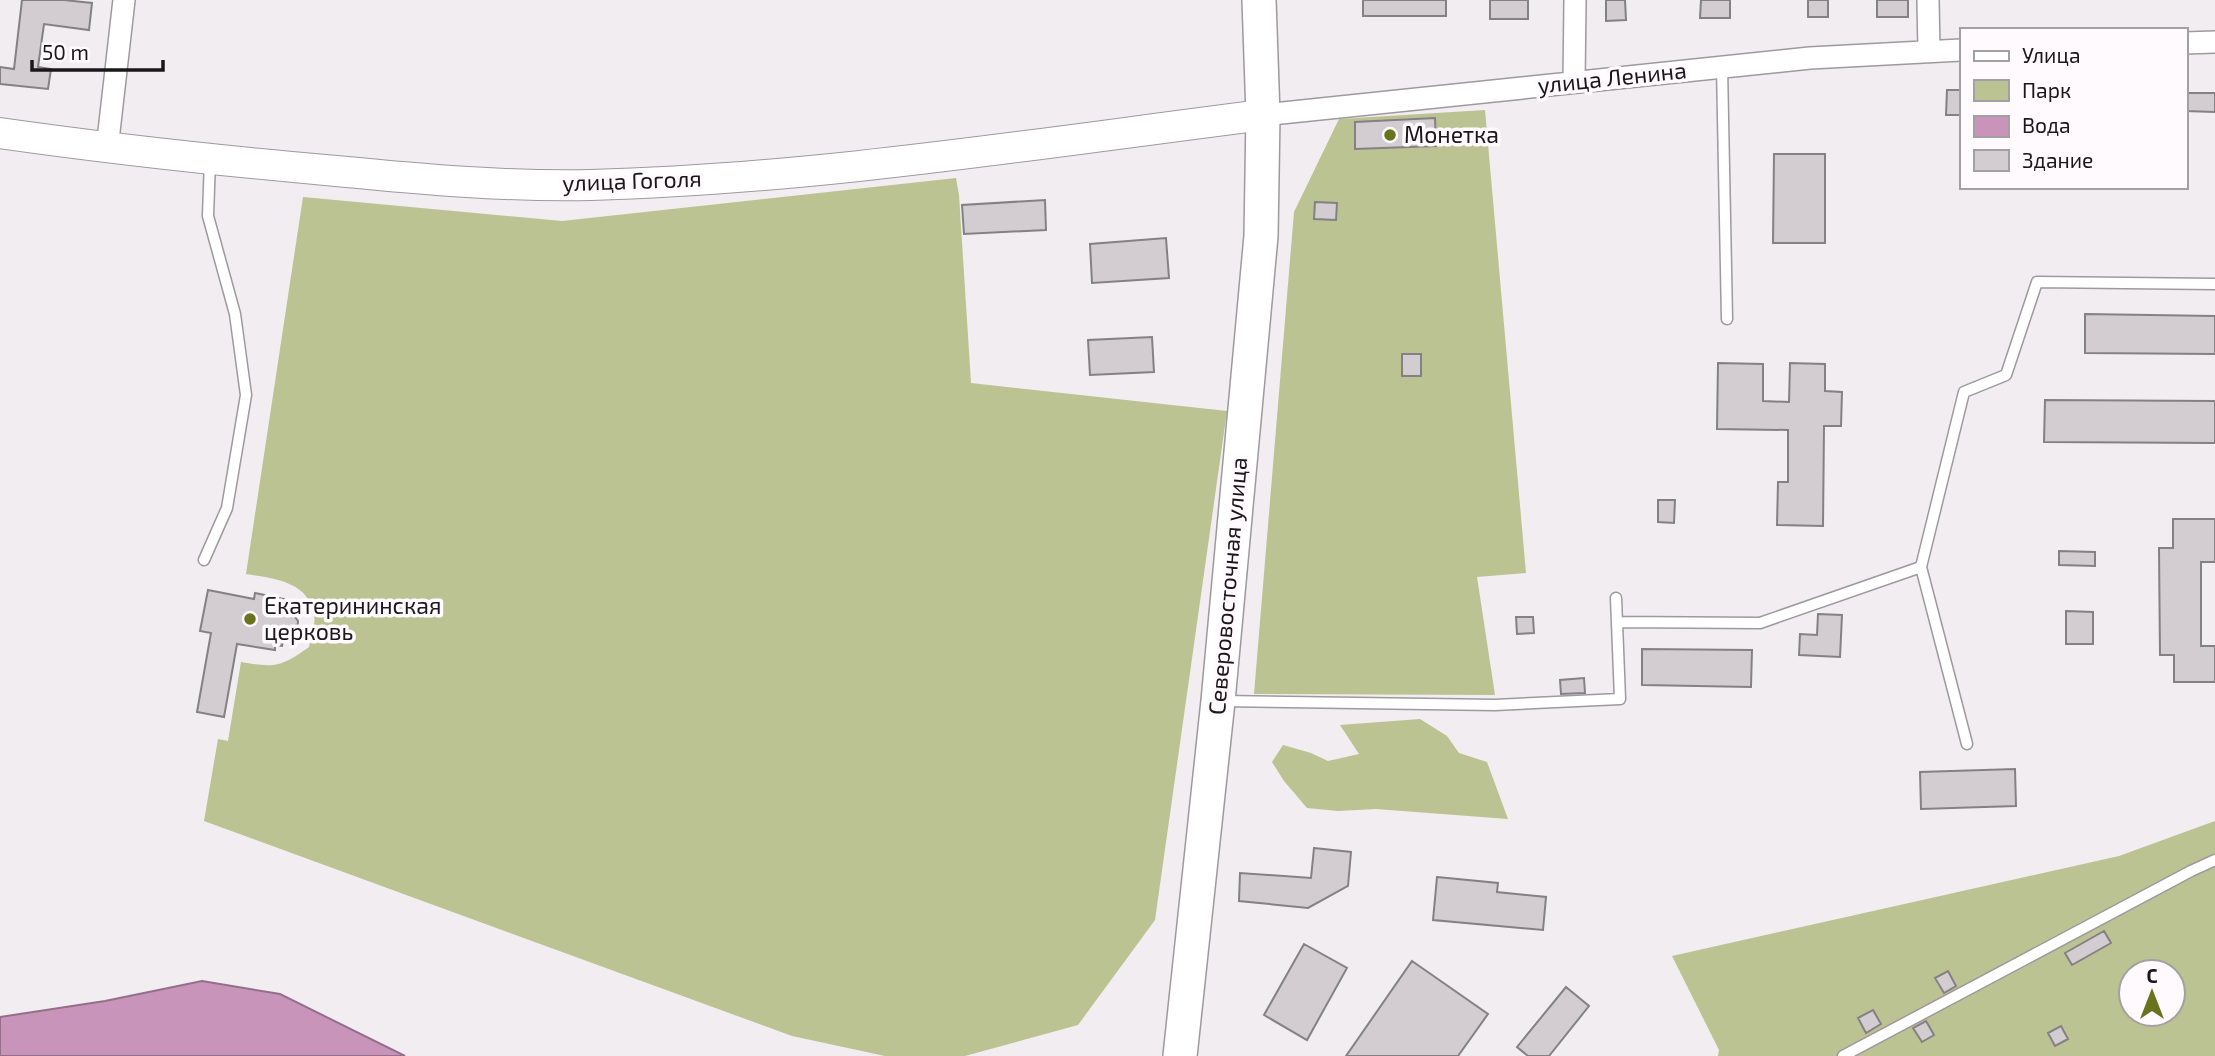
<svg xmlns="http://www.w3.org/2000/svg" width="2215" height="1056" viewBox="0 0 2215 1056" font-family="'Exo 2',sans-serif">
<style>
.green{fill:#bac391;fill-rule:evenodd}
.water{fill:#c894ba;stroke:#946f8a;stroke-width:2}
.building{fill:#d3cdd1;stroke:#858084;stroke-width:2}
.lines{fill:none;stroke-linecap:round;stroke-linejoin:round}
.lane-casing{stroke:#9e999d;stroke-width:13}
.street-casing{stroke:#9e999d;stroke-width:24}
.secondary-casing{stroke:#9e999d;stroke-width:32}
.primary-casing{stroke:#9e999d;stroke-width:36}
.lane{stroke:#fff;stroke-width:10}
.street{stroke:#fff;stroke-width:21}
.secondary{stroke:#fff;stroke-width:30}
.primary{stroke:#fff;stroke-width:33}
.poi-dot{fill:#69731d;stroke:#fffafd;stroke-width:2.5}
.labels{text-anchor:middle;stroke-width:7;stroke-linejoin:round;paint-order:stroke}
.street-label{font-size:23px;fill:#1a181a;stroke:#fffafd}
.poi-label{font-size:23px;fill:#1a181a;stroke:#fffafd;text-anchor:start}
</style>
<rect width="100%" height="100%" fill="#f2edf0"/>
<!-- green -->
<path class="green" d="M1485,110l41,463 -49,4 18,118 -241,-1 40,-482 45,-93z
M956,178l3,17 12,188 256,28 -72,509 -77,105 -113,31h-80l-93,-20 -588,-215 14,-82 10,2 13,-79c34,6 40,5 68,-15 2,-9 7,-24 5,-33 -6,-33 -41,-36 -68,-40l57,-377 259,24z
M1420,719l27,17 12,17 28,9 21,57 -132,-10 -38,2 -31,-3 -23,-27 -12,-19 11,-17 28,8 17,8 31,-7 -19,-29z
M2215,821v235h-497l1,-6 -47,-94 447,-100zM2131,972h42v42h-42z"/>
<!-- water -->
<path class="water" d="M202,981l78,13 125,62h-405v-39l105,-16z"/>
<!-- building -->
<path class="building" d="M22,0h42l28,3 -3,27 -45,-6 -6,43 13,2 -3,20 -48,-5v-17l14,2z
M1363,0h83v16h-83z
M1490,0h38v19h-38z
M1606,0h19l1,20 -20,1z
M1701,0h29v18h-30z
M1808,0h20v17h-20z
M1877,0h31v17h-31z
M1947,90h14v25h-15z
M2185,93h30v19l-30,-1z
M1435,118l1,28 -81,3v-27z
M1774,154h51v89h-52z
M1045,200l1,30 -82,4 -2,-29z
M1315,202l22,1 -1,17 -22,-1z
M1166,238l3,40 -77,5 -2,-39z
M2085,314l130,2v38l-130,-1z
M1152,337l2,35 -64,3 -2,-35z
M1402,354h19v22h-19z
M1718,363l45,1v37l26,1 1,-39 35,1v27l17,1 -1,34h-17l-1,100 -46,-1 1,-43h10v-52l-71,-1z
M2045,400l170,1v42l-171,-1z
M1658,500h17l-1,23 -16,-1z
M2173,519h42v43h-14v84h14v36h-41v-27h-14l-1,-107h14z
M2059,551l36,1v14l-36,-1z
M208,590l46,9 1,-6 29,6 -1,6 6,1v3l9,12 -1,12 -14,8 -1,5 -7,-1v5l-38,-6 -13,73 -27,-5 14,-79 -11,-2z
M2066,611l27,1v32h-27z
M1818,614l24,1 -2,42 -41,-2 1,-21 17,1z
M1516,617h17l1,16 -17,1z
M1642,649l110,1 -1,37 -109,-2z
M1584,678l1,15 -24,1 -1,-14z
M2015,769l1,37 -95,3 -1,-37z
M1314,848l37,4 -3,34 -40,22 -69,-7 1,-28 71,5z
M1437,877l61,6 -1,9 49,5 -3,33 -110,-10z
M2104,931l7,12 -39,22 -7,-12z
M1304,944l43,24 -40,72 -43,-25z
M1412,961l76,53 -30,42h-112z
M1948,971l8,15 -12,7 -9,-15z
M1566,987l23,19 -40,50h-21l-11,-9z
M1873,1010l8,14 -15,9 -8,-15z
M1926,1021l8,14 -12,7 -9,-14z
M2061,1026l7,13 -13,7 -7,-13z"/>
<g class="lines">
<defs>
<path id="lane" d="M1722,67l5,252
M204,560l23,-52 19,-113 -11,-81 -27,-98 2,-56
M1617,622l143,1 161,-56
M1221,701l274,4 125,-6 -4,-101
M1967,744l-46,-177 43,-175 42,-17 31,-93 178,2
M1843,1056l348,-185 24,-11"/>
<path id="street" d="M1928,0l1,51
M2185,43l30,-1
M1574,82l1,-82
M1263,115l547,-57 151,-8
M107,149l17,-149"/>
<path id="secondary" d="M0,133c112,16 224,28 336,38 83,8 171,16 255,14 225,-6 449,-42 672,-70"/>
<path id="primary" d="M1180,1056l38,-355 43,-465 2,-121 -4,-115"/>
</defs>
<!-- lane casing -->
<use href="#lane" class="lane-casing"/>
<!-- street casing -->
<use href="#street" class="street-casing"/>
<!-- secondary casing -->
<use href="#secondary" class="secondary-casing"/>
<!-- primary casing -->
<use href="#primary" class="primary-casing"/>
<!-- lane -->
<use href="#lane" class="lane"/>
<!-- street -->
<use href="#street" class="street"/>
<!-- secondary -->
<use href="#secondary" class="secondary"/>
<!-- primary -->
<use href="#primary" class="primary"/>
</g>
<!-- markers -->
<g class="poi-dot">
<circle cx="1390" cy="135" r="7"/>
<circle cx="250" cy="619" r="7"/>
</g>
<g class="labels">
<!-- street labels -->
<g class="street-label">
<text transform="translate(1612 78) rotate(-6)" y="8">улица Ленина</text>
<text transform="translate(632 181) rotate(-2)" y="8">улица Гоголя</text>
<text transform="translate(1228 586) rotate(-85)" y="8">Северовосточная улица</text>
</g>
<!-- poi labels -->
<g class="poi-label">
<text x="1404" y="143">Монетка</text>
<text x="264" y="614">Екатерининская<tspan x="264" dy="26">церковь</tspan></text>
</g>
</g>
<!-- legend -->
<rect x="1960" y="28" width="228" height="161" fill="#fffafd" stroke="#a3a0a2" stroke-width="2"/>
<rect x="1974" y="51" width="35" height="10" fill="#ffffff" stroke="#a3a0a2" stroke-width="2"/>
<text x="2022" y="63" font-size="21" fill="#1a181a">Улица</text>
<rect x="1974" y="80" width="35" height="21" fill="#bac391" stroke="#a3a0a2" stroke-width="2"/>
<text x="2022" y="98" font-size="21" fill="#1a181a">Парк</text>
<rect x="1974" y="116" width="35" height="21" fill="#c894ba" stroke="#a3a0a2" stroke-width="2"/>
<text x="2022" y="133" font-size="21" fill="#1a181a">Вода</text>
<rect x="1974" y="150" width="35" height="21" fill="#d3cdd1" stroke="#a3a0a2" stroke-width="2"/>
<text x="2022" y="168" font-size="21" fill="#1a181a">Здание</text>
<!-- north arrow -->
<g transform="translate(2152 993)"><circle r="33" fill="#fffafd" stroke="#a3a0a2" stroke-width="2"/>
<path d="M0-5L12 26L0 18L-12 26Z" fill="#69731d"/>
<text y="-10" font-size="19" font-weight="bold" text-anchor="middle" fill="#1a181a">С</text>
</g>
<!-- scale -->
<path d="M32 60v10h131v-10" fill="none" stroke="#1a181a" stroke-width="3.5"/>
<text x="42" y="60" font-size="21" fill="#1a181a" stroke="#fffafd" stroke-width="5" paint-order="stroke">50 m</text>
</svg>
